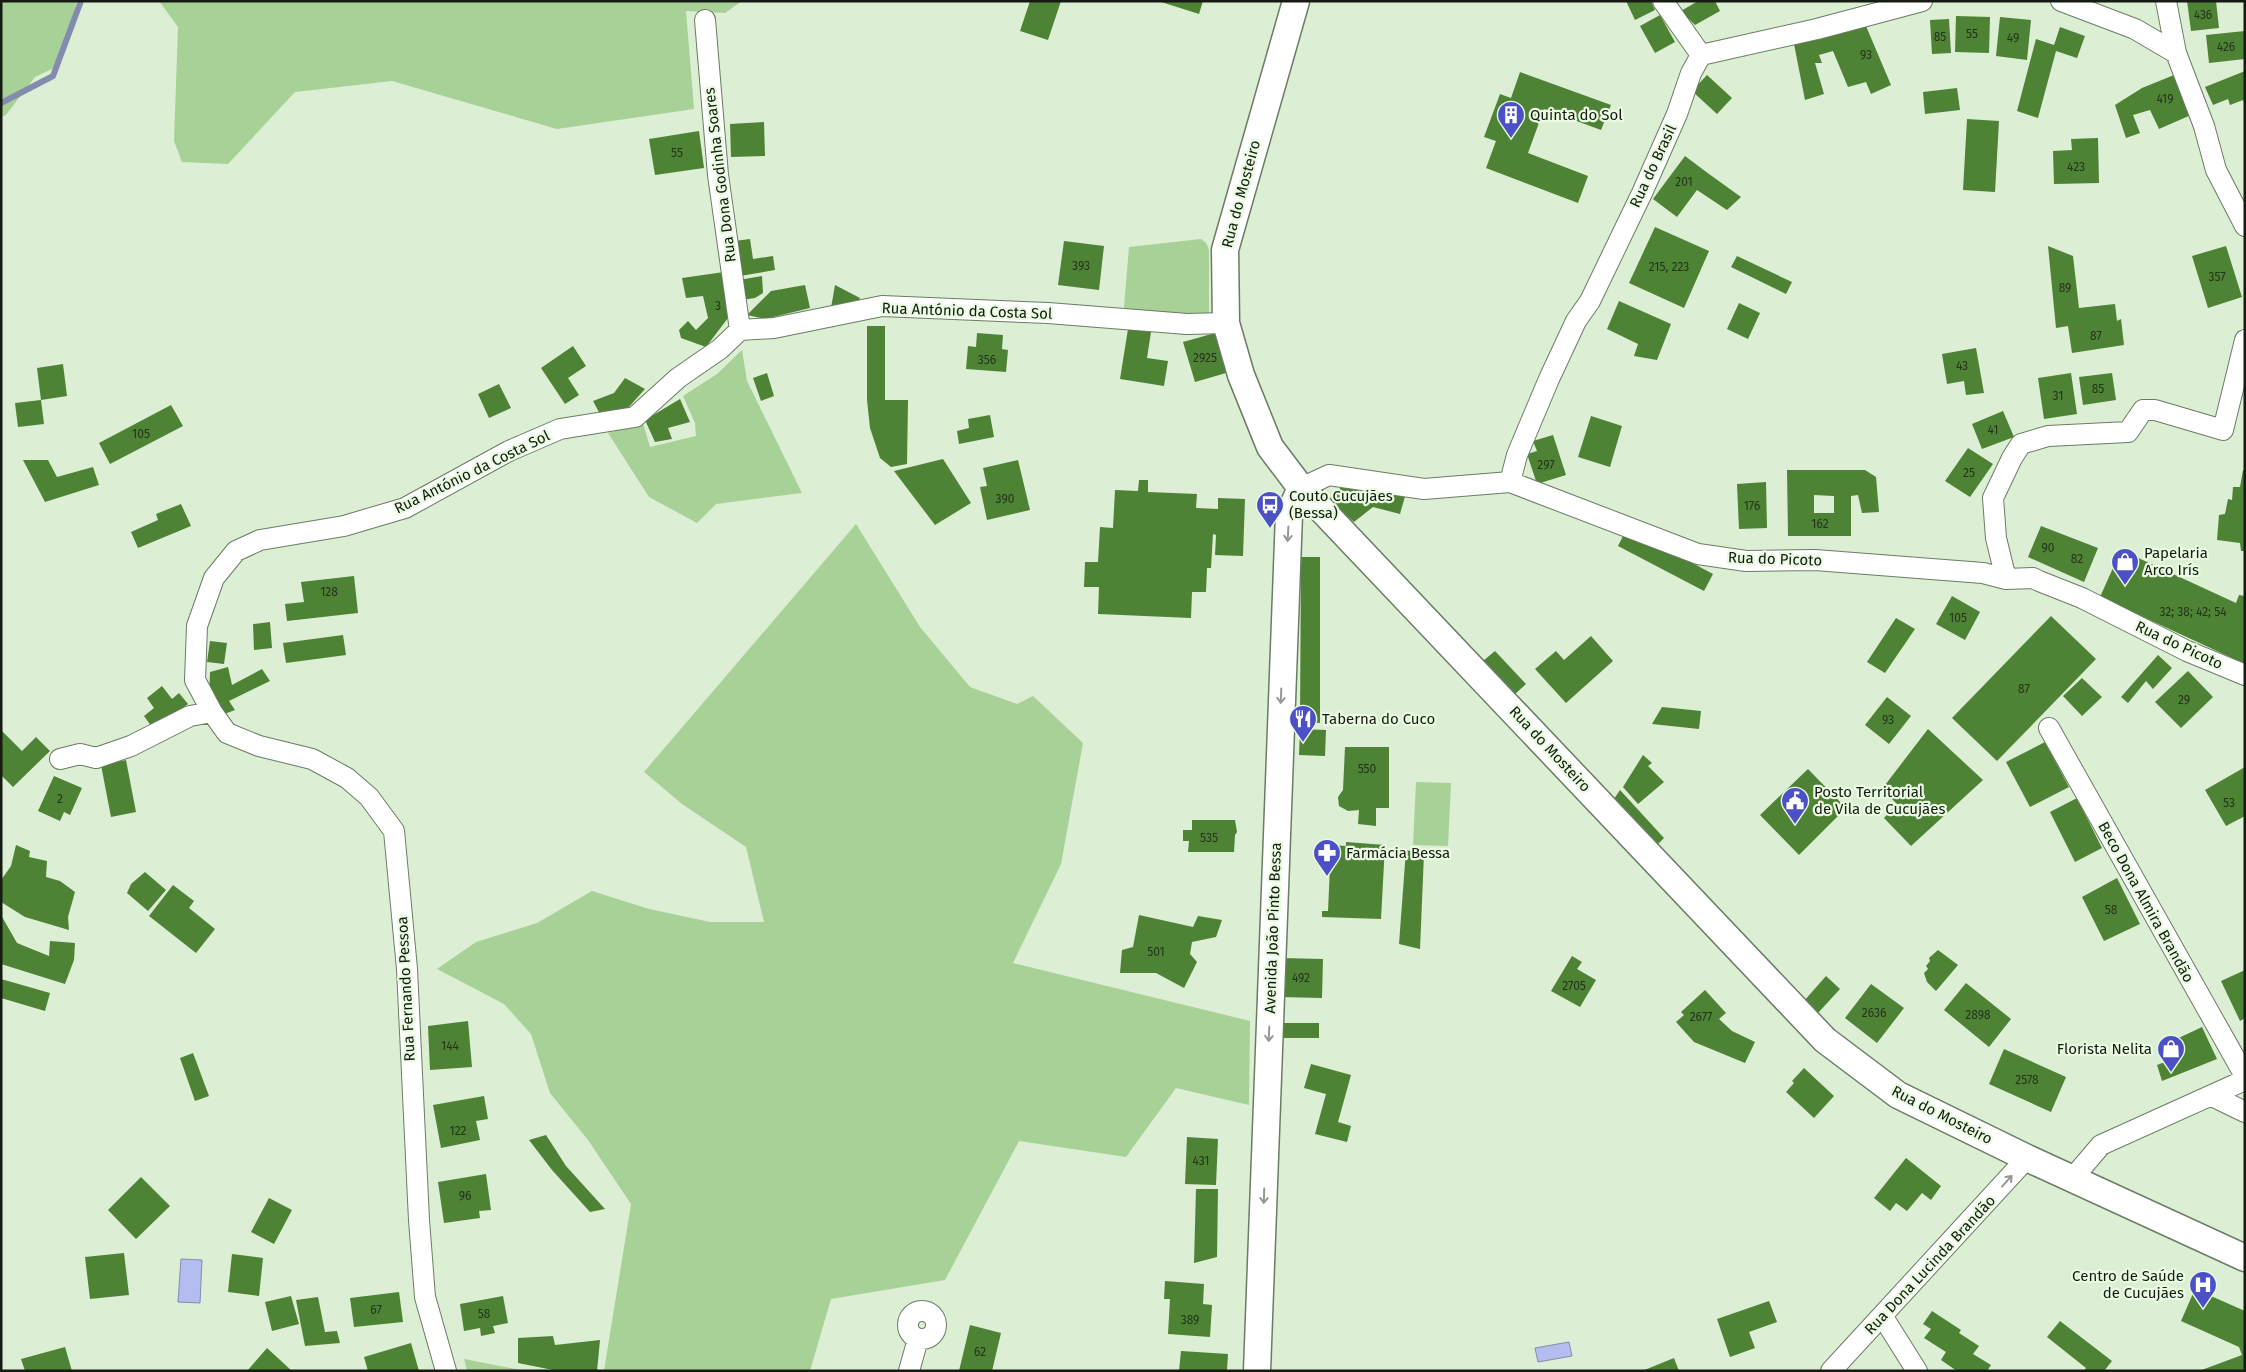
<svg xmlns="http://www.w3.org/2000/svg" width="2246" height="1372" viewBox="0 0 2246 1372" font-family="'Fira Sans',sans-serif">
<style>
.green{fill:#a8d197}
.water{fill:#b3bdf0;stroke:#848cad}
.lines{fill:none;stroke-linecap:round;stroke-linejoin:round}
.stream{stroke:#848cad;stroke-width:6}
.building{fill:#4e8235;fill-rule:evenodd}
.minor-casing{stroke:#6b7c65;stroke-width:22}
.major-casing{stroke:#6b7c65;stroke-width:29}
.minor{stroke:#fff;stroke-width:20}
.major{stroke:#fff;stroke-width:26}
.oneway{stroke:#969894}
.labels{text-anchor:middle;stroke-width:4.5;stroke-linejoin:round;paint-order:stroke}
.number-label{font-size:12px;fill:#23351b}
.poi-label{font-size:15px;fill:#151b12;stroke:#e9fbe1;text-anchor:start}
.street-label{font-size:15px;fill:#151b12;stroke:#e9fbe1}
</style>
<rect width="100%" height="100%" fill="#dceed4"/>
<!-- green -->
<path class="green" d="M1,1h76l-19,65 -23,11 -29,38 -5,2z
M159,1h583l-17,12 -39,-2 8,98 -137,20 -165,-48 -97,11 -67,72 -46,-2 -8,-21 4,-114z
M1201,239l5,4 3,7v65l-83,-3 -2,-5 5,-60z
M742,350l5,31 55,112 -86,11 -19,19 -48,-26 -41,-64 35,-10 7,24 46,-11 -1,-13 -12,-27 34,-22z
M856,524l64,103 50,60 47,17 16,-8 50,47 -22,121 -48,99 237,58 -1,84 -73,-17 -50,69 -107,-16 -74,139 -114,19 -21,72h-206l27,-167 -43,-64 -38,-47 -19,-59 -27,-30 -67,-35 39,-27 61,-19 55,-32 57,18 61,13h54l-18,-75 -64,-43 -38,-32z
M1416,782l35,1 -3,63 -35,-1z
M464,1359l62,12h-59z"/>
<!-- water -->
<path class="water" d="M181,1259l21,1 -2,43 -22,-1z
M1569,1342l3,14 -34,6 -3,-14z"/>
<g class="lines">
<!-- stream -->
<path class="stream" d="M1,103l52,-27 28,-75"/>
</g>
<!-- building -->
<path class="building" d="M1030,1h31l-13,39 -28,-9z
M1158,1h45l-4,13z
M1626,1h25l4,9 -20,10z
M1698,1h17l5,10 -25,14 -14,-14z
M2187,1h29l3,27 -28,3z
M1660,15l15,27 -20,11 -15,-27z
M1956,16l34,1 -1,36 -34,-1z
M2000,17l31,3 -4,40 -31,-4z
M1863,19l28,66 -20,9 -5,-12 -18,5 -15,-36 -14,4 3,8h-7l9,31 -19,6 -12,-61z
M1949,19l2,34 -19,1 -2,-34z
M2060,27l25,9 -8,22 -21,-7 -18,67 -21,-7 19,-72 18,6z
M2245,31v28l-36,4 -3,-28z
M2245,71v33l-2,-4 -13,5 -2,-6 -15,6 -8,-18z
M1520,72l91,33 -10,25 -57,-21 -16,44 60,23 -10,27 -92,-35 10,-27 -12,-4 16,-43 11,4z
M1707,75l25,23 -15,16 -25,-23z
M2174,75l17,40 -32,14 -9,-19 -17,5 7,18 -14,5 -11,-33 27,-17z
M1957,88l3,22 -35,4 -2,-22z
M1967,119l32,2 -4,71 -32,-2z
M764,122l1,34 -34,1 -1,-33z
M699,131l5,37 -49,7 -6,-36z
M2098,138l1,45 -45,1 -1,-33 19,-1 -1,-11z
M1685,156l24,18 32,23 -14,13 -30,-20 -20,27 -24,-18z
M1655,227l54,24 -25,57 -55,-25z
M750,239l3,20 20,-3 2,14 -35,6 -6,-35z
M1064,241l40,5 -5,44 -41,-5z
M2048,246l25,10 6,52 36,-4 2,17 4,-2 3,26 -52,8 -4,-27 -12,2z
M2226,246l16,51 -34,11 -16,-52z
M1737,256l55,26 -6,12 -55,-27z
M724,272l7,42 -25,33 -25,-9 -2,-8 9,-9 8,9 12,-12 -5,-22 -17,2 -4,-20z
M762,276l1,17 -8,5 -13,2 -3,-20z
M805,285l5,23 -45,11 -18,-4 24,-24z
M835,285l25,13 -3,7 -26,3z
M1619,301l52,23 -14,36 -23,-4 4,-12 -31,-15z
M1739,303l21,10 -12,26 -21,-10z
M867,326h18v74h23l-1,64 -16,3 -11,-9 -10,-30 -3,-28z
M1128,329l23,3 -4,26 21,3 -4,25 -44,-7z
M977,333l26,2 -1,14 6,1 -2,22 -40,-3 2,-23 8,1z
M1215,333l11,40 -31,9 -12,-40z
M573,346l13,20 -18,12 11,17 -14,9 -24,-36z
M1976,348l8,45 -18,2 -2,-14 -17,3 -5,-30z
M63,364l4,32 -26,4 -4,-32z
M767,373l7,23 -13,5 -8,-23z
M2071,373l6,41 -33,5 -6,-41z
M2112,373l4,27 -33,5 -4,-28z
M625,378l20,11 -18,20 -26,7 -8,-15 21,-8z
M499,384l12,24 -22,10 -11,-24z
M680,399l10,23 -22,6 4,11 -17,3 -10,-22z
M41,400l3,24 -26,3 -3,-24z
M171,405l12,21 -73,38 -11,-21z
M2003,411l11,26 -32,12 -10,-25z
M990,415l4,22 -35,7 -2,-13 12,-3 -1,-9z
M1591,416l31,10 -12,41 -32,-10z
M1553,435l13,40 -29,9 -10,-30 10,-3 -4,-10z
M1968,448l25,16 -23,33 -25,-16z
M943,459l28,44 -36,22 -41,-54z
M23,460h25l9,17 36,-10 6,18 -54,17z
M1018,460l12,50 -43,10 -7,-33 7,-1 -4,-18z
M1787,470h78l11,7 3,35 -17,1 -4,-18 -7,1v40h-63zM1814,495l20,1v17h-20z
M2243,470h2v81h-4l-1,-8 -23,-3 2,-25 6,-1 3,-15 4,1 1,-13h7z
M1139,480h9v12l49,2 -1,14 22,1v-11l27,1 -2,57 -28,-1 1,-20 -3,-1 -2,34h-4l-1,24h-14l-1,26 -93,-4 1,-27h-15l1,-25h13l2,-35 13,1 2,-38 23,1z
M1766,482l1,46 -28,1 -2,-45z
M1344,484l62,9 -6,21 -27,-7 -19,15 -25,-22z
M181,504l10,22 -53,22 -7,-16 27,-12 -2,-6z
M2041,526l57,22 -14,34 -56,-25z
M1627,528l86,46 -9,17 -86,-45z
M2121,550l115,53 3,-8 6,1v68l-145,-67z
M1301,557h19v166l-20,-1z
M354,576l4,37 -71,8 -2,-17 19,-2 -3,-20z
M1952,596l28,16 -15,28 -29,-16z
M2051,616l45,43 -99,102 -45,-43z
M1896,618l19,11 -30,44 -18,-11z
M270,622l2,26 -18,2 -1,-26z
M343,635l3,20 -60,8 -3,-20z
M1591,636l22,25 -47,42 -31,-34 21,-18 8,9z
M210,641l17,2 -3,21 -17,-2z
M1495,651l31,33 -12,11 -31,-34z
M2158,655l14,13 -19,21 -7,-8 -18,22 -7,-6z
M228,667l4,18 30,-16 8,12 -41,20 6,9 -16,6 -10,-18 1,-26z
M2188,671l25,26 -32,31 -26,-26z
M2082,678l20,19 -20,19 -19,-20z
M162,686l10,13 7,-6 9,11 -34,26 -10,-14 10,-8 -7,-10z
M1887,697l24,19 -22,28 -24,-19z
M1662,707l39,4 -2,18 -47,-5z
M1300,729l26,1 -1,26 -26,-1z
M1928,729l55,51 -72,66 -27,-28 13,-14 -15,-15z
M1,730l21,21 14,-14 14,14 -37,36 -12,-12z
M2045,742l24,45 -39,20 -24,-45z
M1345,747h44v61h-13v18l-18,-2 1,-14 -11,1 -9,-5 -1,-9 5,-7z
M1643,755l9,8 -4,3 16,16 -26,22 -15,-17z
M126,760l10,52 -25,5 -10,-52z
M2245,767v49l-19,10 -21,-36z
M1808,769l38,39 -47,47 -39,-40z
M54,776l28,12 -12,27 -6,-3 -4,9 -22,-10z
M1620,790l44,48 -12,12 -42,-45z
M2077,798l25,50 -27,14 -25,-50z
M1192,820h43l2,12 -2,3 -1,17h-46l1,-11h-6v-11h9z
M1346,842l39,3 -4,74 -59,-2v-6h6l3,-66 15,1z
M16,845l14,6 -1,6 18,4 -1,16 14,4 15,11 -7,25 1,13 -44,-13 -24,-15v-22l10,-14z
M1406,850l18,4 -4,95 -21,-5z
M145,872l21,18 -18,21 -21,-18 4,-9z
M2117,878l23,46 -36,17 -22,-44z
M173,885l21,16 -5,7 26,21 -19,24 -47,-37z
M1,915l16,28 32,13 1,-15 25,2 -1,17 -9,24 -64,-20z
M1139,915l54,12 5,-11 24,4 -6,17 -24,5 -2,12 7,8 -13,26 -28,-15h-36l2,-23 11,-3z
M1938,950l20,15 -22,26 -9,-9 -3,-9 4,-4 -2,-3 4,-5 -1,-3z
M1572,956l10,6 -5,7 19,11 -16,27 -29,-16z
M1281,958l42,1 -1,39 -42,-1z
M2245,970v48l-5,3 -19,-40z
M1826,976l14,13 -22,24 -14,-12z
M1,979l49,14 -5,18 -44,-13z
M1966,983l45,36 -22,28 -45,-37z
M1871,984l33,24 -27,35 -32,-25z
M1705,990l21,23 -7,6 13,12 23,11 -10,21 -51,-21 -18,-20 8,-7 -3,-3z
M468,1021l4,46 -42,3 -2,-44z
M1281,1023h38v15h-38z
M2202,1027l15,32 -55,22 -5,-16 18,-7 -7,-15z
M2004,1049l62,28 -15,35 -62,-28z
M193,1053l16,43 -14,5 -15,-43z
M1311,1064l40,11 -13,47 13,4 -4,16 -32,-8 11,-40 -22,-6z
M1804,1068l30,28 -20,22 -28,-26 8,-9 -2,-2z
M484,1096l4,23 -12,2 4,19 -39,8 -8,-43z
M546,1135l20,31 39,43 -15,3 -38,-42 -23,-30z
M1187,1137l31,2 -2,46 -31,-1z
M1906,1158l35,28 -10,14 -9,-7 -15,18 -11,-8 -6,8 -16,-13z
M486,1174l5,36 -12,1 1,7 -36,5 -6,-41z
M141,1177l29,29 -34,33 -28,-29z
M1196,1189h22l-1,68 -23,6z
M269,1198l23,12 -18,34 -23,-12z
M124,1253l5,42 -39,4 -5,-42z
M232,1254l31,4 -4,38 -31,-4z
M1165,1281l39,3 -1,20 9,1 -2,32 -42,-3 2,-35h-6z
M2195,1289l50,22v60h-46l43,-16 -3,-8 -58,-26z
M399,1292l4,30 -49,5 -4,-29z
M291,1296l8,28 -27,7 -7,-29z
M503,1296l5,27 -15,3 2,7 -14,3 -1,-8 -16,3 -4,-27z
M318,1297l7,35 12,-1 3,12 -35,3 -9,-46z
M1769,1301l8,21 -28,10 6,16 -25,9 -13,-38z
M1932,1311l29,19 -2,3 20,13 -6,8 18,11 -4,6h-30l-16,-11 5,-8 -22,-14 7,-9 -8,-5z
M2060,1321l52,40 -8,10h-20l2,-3 -39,-31z
M970,1325l31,8 -9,38h-33z
M553,1336l2,9 45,-5 -3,31h-39l-40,-8v-25z
M411,1343l8,28h-51l-4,-14z
M65,1347l7,24h-47l-4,-12z
M267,1348l25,23h-45z
M1181,1351l47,3 -1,17h-48z
M1674,1358l5,13h-37z"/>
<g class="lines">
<defs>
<path id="minor" d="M1663,1l38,54
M2061,1l74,28 41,24
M2166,1l10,52 28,73 12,44 29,56
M705,20l13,155 22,155
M1510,482l7,-27 32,-76 27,-58 14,-20 52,-108 35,-79 14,-41 10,-18 116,-26 105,-28
M1301,488l28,-13 95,14 86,-7 188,72 48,7 69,-1 168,13 23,6 27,-1 6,3 43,17 105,53 58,24
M2006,579l-10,-41 -3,-40 19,-40 9,-14 27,-8 80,-4 15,-22h12l68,20 22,-90
M212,712l15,21 32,13 53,13 35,19 22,19 25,34 13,138 12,251 6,77 21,74
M2049,728l196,348
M60,759l20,-5 16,4 35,-12 59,-30 22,-4 -17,-32 2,-54 17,-48 22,-27 24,-11 84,-14 61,-18 104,-57 51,-22 75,-12 43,-39 42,-29 20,-19 34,-2 108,-22 166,7 139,11 39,-1
M2212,1096l33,16
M2072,1179l29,-34 144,-65
M908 1325a14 14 0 1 1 28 0a14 14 0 1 1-28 0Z
M1883,1317l34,54
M909,1371l9,-32
M1831,1371l196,-213"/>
<path id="major" d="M1296,1l-71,249 1,73 15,52 29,72 31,41 524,552 73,55 129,63 218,100
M1257,1371l32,-857 12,-26"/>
</defs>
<!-- minor casing -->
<use href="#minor" class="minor-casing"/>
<!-- major casing -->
<use href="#major" class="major-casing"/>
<!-- minor -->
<use href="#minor" class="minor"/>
<!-- major -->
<use href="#major" class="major"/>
</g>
<!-- one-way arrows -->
<defs><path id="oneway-shaft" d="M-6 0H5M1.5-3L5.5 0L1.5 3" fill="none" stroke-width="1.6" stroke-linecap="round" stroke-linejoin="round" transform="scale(1.25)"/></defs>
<g class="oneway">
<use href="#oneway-shaft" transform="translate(1288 534) rotate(93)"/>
<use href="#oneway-shaft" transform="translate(1281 696) rotate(92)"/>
<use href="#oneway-shaft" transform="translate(1269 1034) rotate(92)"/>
<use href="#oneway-shaft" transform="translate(2007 1181) rotate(-48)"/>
<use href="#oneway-shaft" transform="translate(1264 1196) rotate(92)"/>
</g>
<!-- icons -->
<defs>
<symbol id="building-pin" viewBox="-11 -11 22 30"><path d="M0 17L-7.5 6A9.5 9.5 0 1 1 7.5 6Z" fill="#4c50c6" stroke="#e9fbe1"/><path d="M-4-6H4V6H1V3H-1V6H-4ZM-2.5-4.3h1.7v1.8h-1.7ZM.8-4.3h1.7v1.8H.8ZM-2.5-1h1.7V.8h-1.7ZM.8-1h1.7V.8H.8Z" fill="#fff"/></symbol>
<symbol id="bus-pin" viewBox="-11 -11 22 30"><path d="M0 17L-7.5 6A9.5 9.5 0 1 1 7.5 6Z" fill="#4c50c6" stroke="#e9fbe1"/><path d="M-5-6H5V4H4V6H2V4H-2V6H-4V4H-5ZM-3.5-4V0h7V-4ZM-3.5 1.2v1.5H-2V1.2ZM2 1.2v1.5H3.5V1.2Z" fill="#fff"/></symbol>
<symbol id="shop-pin" viewBox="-11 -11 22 30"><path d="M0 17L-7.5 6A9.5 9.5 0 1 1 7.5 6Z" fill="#4c50c6" stroke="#e9fbe1"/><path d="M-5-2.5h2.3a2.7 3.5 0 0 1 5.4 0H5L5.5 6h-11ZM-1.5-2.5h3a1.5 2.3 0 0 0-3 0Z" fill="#fff"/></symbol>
<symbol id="restaurant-pin" viewBox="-11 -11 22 30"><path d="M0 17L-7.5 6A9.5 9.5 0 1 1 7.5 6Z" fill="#4c50c6" stroke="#e9fbe1"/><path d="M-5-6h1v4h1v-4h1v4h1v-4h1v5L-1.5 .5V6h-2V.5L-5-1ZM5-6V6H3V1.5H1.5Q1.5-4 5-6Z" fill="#fff"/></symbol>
<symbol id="civic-pin" viewBox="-11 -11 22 30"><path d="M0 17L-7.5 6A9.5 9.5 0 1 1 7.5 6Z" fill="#4c50c6" stroke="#e9fbe1"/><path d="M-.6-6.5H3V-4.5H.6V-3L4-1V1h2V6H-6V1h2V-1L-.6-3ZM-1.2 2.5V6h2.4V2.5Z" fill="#fff"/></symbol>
<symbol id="pharmacy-pin" viewBox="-11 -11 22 30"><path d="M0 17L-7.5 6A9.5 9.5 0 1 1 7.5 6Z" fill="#4c50c6" stroke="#e9fbe1"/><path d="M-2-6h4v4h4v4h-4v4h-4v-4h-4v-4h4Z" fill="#fff"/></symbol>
<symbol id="hospital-pin" viewBox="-11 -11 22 30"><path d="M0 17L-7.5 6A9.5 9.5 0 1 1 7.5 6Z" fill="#4c50c6" stroke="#e9fbe1"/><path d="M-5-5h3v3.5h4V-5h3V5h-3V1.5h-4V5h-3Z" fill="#fff"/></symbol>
</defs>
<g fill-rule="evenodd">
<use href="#building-pin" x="1495" y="99" width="32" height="43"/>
<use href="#bus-pin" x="1254" y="489" width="32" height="43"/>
<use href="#shop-pin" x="2109" y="546" width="32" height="43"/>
<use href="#restaurant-pin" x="1287" y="703" width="32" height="43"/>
<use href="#civic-pin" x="1779" y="785" width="32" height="43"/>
<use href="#pharmacy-pin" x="1311" y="837" width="32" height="43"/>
<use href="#shop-pin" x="2155" y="1033" width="32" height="43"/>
<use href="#hospital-pin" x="2187" y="1269" width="32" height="43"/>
</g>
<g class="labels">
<!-- number labels -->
<g class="number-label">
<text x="2203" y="19">436</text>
<text x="1972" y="38">55</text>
<text x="1940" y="41">85</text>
<text x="2013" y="42">49</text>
<text x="2226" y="51">426</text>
<text x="1866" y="59">93</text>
<text x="2165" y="103">419</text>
<text x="677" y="157">55</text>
<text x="2076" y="171">423</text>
<text x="1684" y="186">201</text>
<text x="1081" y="270">393</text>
<text x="1669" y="271">215, 223</text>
<text x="2217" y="281">357</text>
<text x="2065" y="292">89</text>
<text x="718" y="310">3</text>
<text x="2096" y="340">87</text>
<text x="1205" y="362">2925</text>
<text x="987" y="364">356</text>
<text x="1962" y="370">43</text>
<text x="2098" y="393">85</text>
<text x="2058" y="400">31</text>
<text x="1993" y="434">41</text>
<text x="141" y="438">105</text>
<text x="1546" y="469">297</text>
<text x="1969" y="477">25</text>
<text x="1005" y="503">390</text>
<text x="1752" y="510">176</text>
<text x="1820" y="528">162</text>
<text x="2048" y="552">90</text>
<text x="2077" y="563">82</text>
<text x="329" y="596">128</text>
<text x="2193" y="616">32; 38; 42; 54</text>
<text x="1958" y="622">105</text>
<text x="2024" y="693">87</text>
<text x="2184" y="704">29</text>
<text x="1888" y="724">93</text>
<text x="1367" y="773">550</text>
<text x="60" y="803">2</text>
<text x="2229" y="807">53</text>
<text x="1209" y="842">535</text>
<text x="2111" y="914">58</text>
<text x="1156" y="956">501</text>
<text x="1301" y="982">492</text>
<text x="1574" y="990">2705</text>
<text x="1874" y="1017">2636</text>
<text x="1978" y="1019">2898</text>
<text x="1701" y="1021">2677</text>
<text x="450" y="1050">144</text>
<text x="2027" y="1084">2578</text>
<text x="458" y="1135">122</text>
<text x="1201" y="1165">431</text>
<text x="465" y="1200">96</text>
<text x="376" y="1314">67</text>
<text x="484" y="1318">58</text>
<text x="1190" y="1324">389</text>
<text x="980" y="1356">62</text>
</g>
<!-- poi labels -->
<g class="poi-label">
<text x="1530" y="120">Quinta do Sol</text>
<text x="1289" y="501">Couto Cucujães<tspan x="1289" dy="17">(Bessa)</tspan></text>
<text x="2144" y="558">Papelaria<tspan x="2144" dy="17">Arco Irís</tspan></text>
<text x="1322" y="724">Taberna do Cuco</text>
<text x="1814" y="797">Posto Territorial<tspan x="1814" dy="17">de Vila de Cucujães</tspan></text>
<text x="1346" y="858">Farmácia Bessa</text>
<text x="2152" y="1054" text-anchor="end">Florista Nelita</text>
<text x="2184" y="1281" text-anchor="end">Centro de Saúde<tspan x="2184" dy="17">de Cucujães</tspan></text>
</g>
<!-- street labels -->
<g class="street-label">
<text transform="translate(1653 166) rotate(-65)" y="5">Rua do Brasil</text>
<text transform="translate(720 175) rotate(-97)" y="5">Rua Dona Godinha Soares</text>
<text transform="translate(1241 194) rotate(-75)" y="5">Rua do Mosteiro</text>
<text transform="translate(967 311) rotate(2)" y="5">Rua António da Costa Sol</text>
<text transform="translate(472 472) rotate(-26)" y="5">Rua António da Costa Sol</text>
<text transform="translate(1775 559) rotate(2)" y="5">Rua do Picoto</text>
<text transform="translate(2179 645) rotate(25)" y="5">Rua do Picoto</text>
<text transform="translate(1550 749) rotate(47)" y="5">Rua do Mosteiro</text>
<text transform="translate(2146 902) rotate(61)" y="5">Beco Dona Almira Brandão</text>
<text transform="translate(1273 928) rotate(-88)" y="5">Avenida João Pinto Bessa</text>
<text transform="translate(406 989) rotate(-93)" y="5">Rua Fernando Pessoa</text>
<text transform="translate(1942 1115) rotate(27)" y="5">Rua do Mosteiro</text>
<text transform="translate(1930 1265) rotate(-47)" y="5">Rua Dona Lucinda Brandão</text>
</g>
</g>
<!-- border -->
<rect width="2246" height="1372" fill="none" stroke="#151b12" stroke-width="5"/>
</svg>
